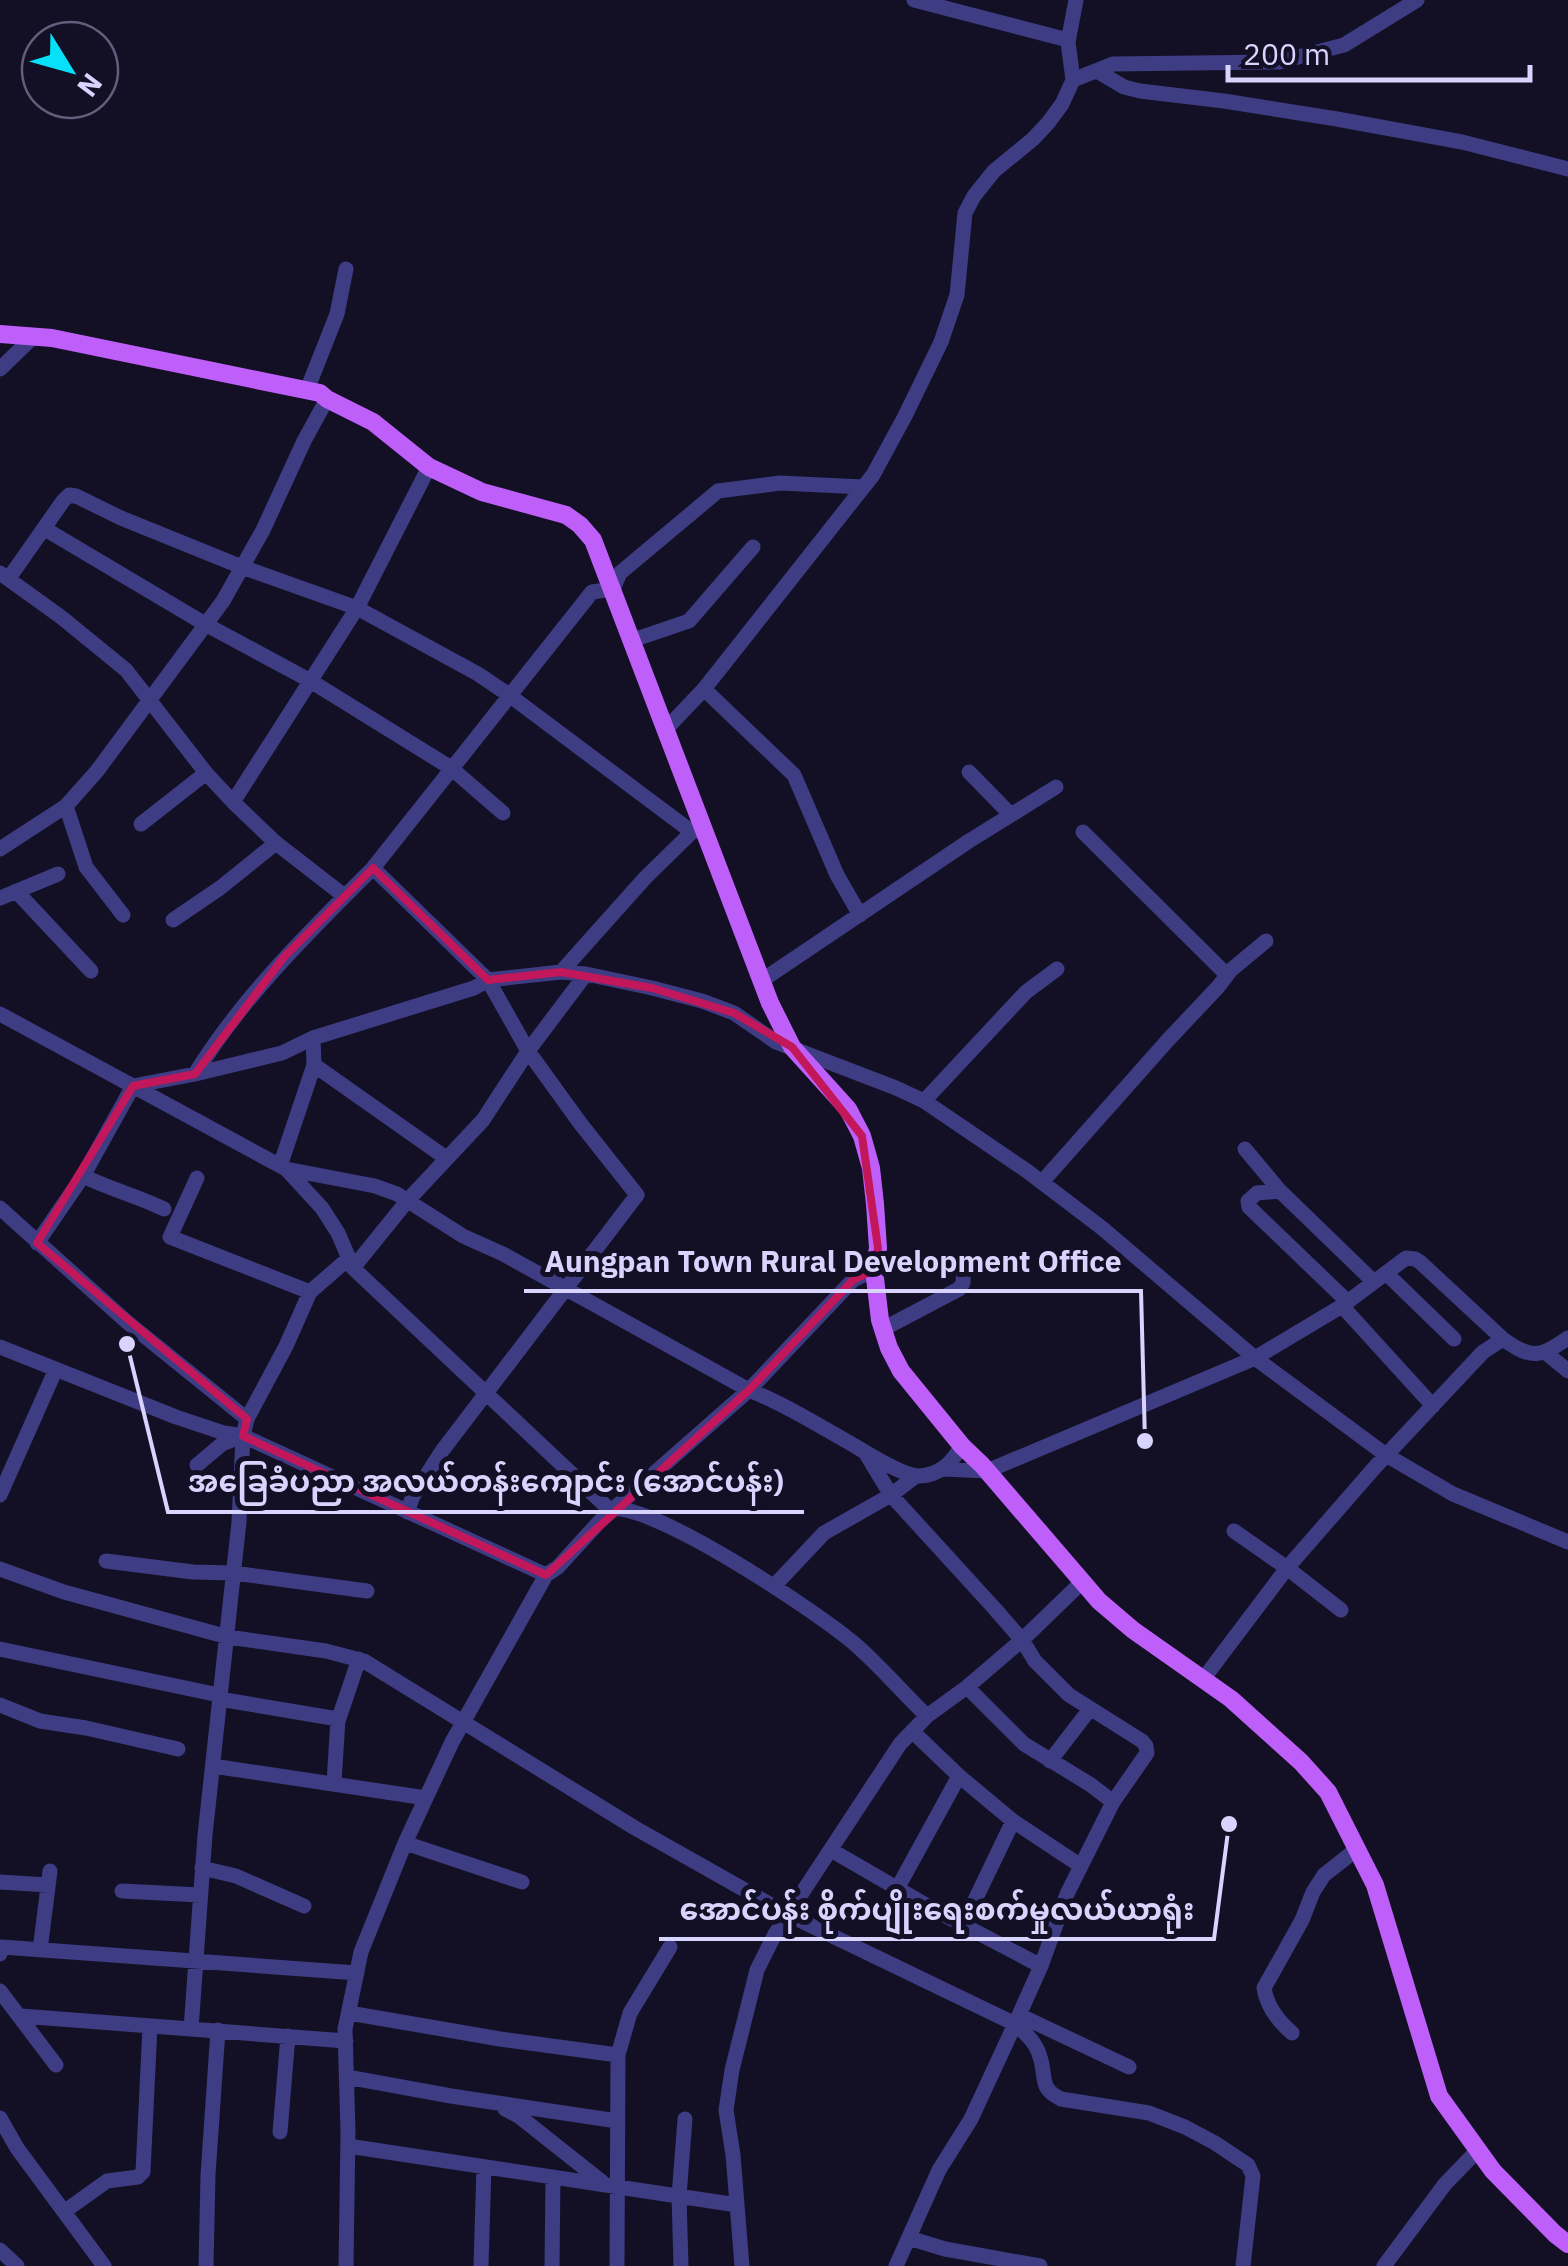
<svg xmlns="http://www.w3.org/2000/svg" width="1568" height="2266" viewBox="0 0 1568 2266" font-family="'IBM Plex Sans','Noto Sans Myanmar',sans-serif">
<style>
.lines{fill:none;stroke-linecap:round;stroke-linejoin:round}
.minor{stroke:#3e3c82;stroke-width:15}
.major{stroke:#bf5ffa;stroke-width:18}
.marked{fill:none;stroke:#c2185b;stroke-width:8;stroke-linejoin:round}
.leader{fill:none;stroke:#d9d4fe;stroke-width:4}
.callout-dot{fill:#d9d4fe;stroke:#130f25;stroke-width:4}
.callout-label{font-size:30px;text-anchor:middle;font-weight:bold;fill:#d9d4fe;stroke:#130f25;stroke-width:10;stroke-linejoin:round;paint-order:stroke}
</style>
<rect width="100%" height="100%" fill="#130f25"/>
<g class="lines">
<!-- minor -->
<path class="minor" d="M914,0l154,40
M1097,71l27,16 16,4 84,10 113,18 125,23 106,27
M1073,80l40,-16 166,-2 65,-17 73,-45
M0,369l31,-30 12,-1
M307,390l30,-76 9,-45
M45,529l160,95 104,56 142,88 52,45
M0,573l61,44 65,53 80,103 27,29 43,41 67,52
M9,578l54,-77 6,-6 7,1 45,22 121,49 115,41 121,66 31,21 183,137 12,-3
M633,640l56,-19 64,-74
M704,689l90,86 43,100 23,40
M666,729l38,-40 169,-214 32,-59 36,-74 16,-47 8,-82 9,-17 20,-25 39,-32 15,-16 14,-19 11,-24 -5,-38 8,-42
M969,772l42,43
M233,802l124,-194 72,-141
M66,806l20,61 37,48
M141,824l65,-51
M1083,832l144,143
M0,849l66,-43 31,-35 126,-170 40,-71 41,-89 23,-42
M373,868l115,112 40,71 52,72 57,72 -195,256 -29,45 -6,16
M16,891l75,80
M0,898l58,-24
M173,920l47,-32 56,-45
M561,972l84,-94 47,-46
M761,981l208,-140 87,-54
M0,1014l286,155 89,17 22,8 66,42 40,18 246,136c37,15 71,36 106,56 15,9 48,30 64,30 22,-1 32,-13 43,-30
M314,1065l132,93
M195,1074c48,-78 114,-142 178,-206l219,-276 21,-3 7,-16 98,-82 62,-8 83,4
M924,1101l102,-109 31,-23
M1245,1149l35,42 94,91
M280,1166l34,-101 -1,-27
M286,1169l36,39 16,25 15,35 256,241c43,-8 210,104 247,136 25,22 47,48 71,71
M83,1176c27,13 54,20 81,33
M197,1178l-27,59 140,55
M1042,1182l126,-142 50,-53 13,-17 35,-29
M1280,1191l-23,2 -9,8 1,6 99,95
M0,1208l127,114 120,97
M37,1243l46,-67 50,-90 62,-12 87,-21 31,-15 161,-50 14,-8 73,-8 25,2 66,14 50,13 32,12 42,29 120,46 28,13 103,70 75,57 153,130 131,97 67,39 115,48
M353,1268l55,-68 75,-80 45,-69 58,-77
M1386,1273l68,66
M1342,1306l91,100
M883,1329l76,-40 4,-6 1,-24
M0,1347l176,70 48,16 19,3 303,139
M1546,1353l22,18
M865,1452l26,43 104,114 27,31 13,21 34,34 73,46 4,5 1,7 -34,49 -46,92 -26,72 -26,58 -44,95 -32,51 -43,96
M197,1465l25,-21 17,-7
M944,1469l43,2 268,-113 87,-52 64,-48 9,1 5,3 83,77
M0,1495l56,-126
M1234,1531l53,37 54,42
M106,1561l87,11 41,1 133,18
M0,1569l64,23 164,45 98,14 38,10 271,167 154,87 226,109c11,10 21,18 25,33 7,20 -2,31 21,42l88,14 36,14 30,16 33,22 5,11 -10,90
M774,1586l50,-53 67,-38 25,-19
M0,1649l219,46
M1204,1678l83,-110 89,-102 107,-114 20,-13c29,21 37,18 65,-1
M967,1687l57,57 67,41 22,17
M219,1699l119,20 -4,64
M0,1705l40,16 46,7 92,21
M338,1721l21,-62
M912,1731l47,45 54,45 68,45
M1050,1761l40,-52
M213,1766l213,32
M405,1843l117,39
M831,1850l100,58 110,58
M202,1868l34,8 68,30
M0,1882l48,3
M897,1889l62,-113
M122,1891l78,4
M963,1925l50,-104
M40,1950l10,-79
M0,1954l2,-7 355,26
M0,1991l56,74
M349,2013l151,26 118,16
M1019,2015l110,52
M21,2016l325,25
M191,2029l14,-194 34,-313 4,-86 4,-17 39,-73 24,-54 38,-33
M1292,2033c-14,-12 -25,-26 -28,-45l38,-68 11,-28 11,-17 33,-26
M347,2077l104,19 166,25
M505,2109l15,8 82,65
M0,2118l17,30 87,118
M280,2132l8,-96
M348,2146l389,59
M65,2211l42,-30 31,-4 5,-5 7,-146
M909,2238l36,11 95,17
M0,2250l17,16
M206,2266l2,-91 10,-145
M346,2266l2,-134 -3,-103 16,-77 44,-109 47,-101 94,-167 12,-8 42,-46 149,-131 104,-110 21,-10
M481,2266l3,-99
M552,2266l1,-89
M617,2266l1,-211 12,-42 40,-66
M681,2266l-2,-70 6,-77
M742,2266l-9,-111 -7,-45 6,-40 25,-100 18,-36 125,-190 27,-28 40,-29 55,-47 60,-58
M1384,2266l61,-82 33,-34"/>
<!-- major -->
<path class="major" d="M0,334l52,4 268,55 7,6 46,23 56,45 53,25 84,23 14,10 13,15 177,463 22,44 56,62 14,27 9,32 4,36 3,44 -4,22 6,50 9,28 12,23 61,75 20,19 117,136 34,29 98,69 70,63 27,30 47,93 64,211 54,75 62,63 13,10"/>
</g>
<!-- marked area -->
<path class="marked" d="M373,868l115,112 73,-8 91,16 82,25 58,34 70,89 16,112 -4,22 -21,10 -104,110 -203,185 -303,-139 4,-17 -210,-176 96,-157 62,-12 89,-117z"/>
<!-- callouts -->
<path class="leader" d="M1145 1441L1141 1291H524M127 1344L168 1512H804M1229 1824L1214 1939H659"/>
<g class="callout-dot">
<circle cx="1145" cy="1441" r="10"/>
<circle cx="127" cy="1344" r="10"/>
<circle cx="1229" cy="1824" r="10"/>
</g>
<g class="callout-label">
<text x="833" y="1272">Aungpan Town Rural Development Office</text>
<text x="486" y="1492">အခြေခံပညာ အလယ်တန်းကျောင်း (အောင်ပန်း)</text>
<text x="937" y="1920">အောင်ပန်း စိုက်ပျိုးရေးစက်မှုလယ်ယာရုံး</text>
</g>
<!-- north arrow -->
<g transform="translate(70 70) rotate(127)"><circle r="48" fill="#130f25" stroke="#625e7c" stroke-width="2.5"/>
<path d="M0-8L18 38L0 25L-18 38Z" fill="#07e1f7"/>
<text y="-15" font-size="28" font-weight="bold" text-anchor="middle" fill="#d9d4fe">N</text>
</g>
<!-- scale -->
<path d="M1228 65v15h302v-15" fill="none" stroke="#d9d4fe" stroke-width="5"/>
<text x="1243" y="65" font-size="30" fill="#d9d4fe" stroke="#130f25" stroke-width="8" paint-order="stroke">200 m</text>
</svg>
